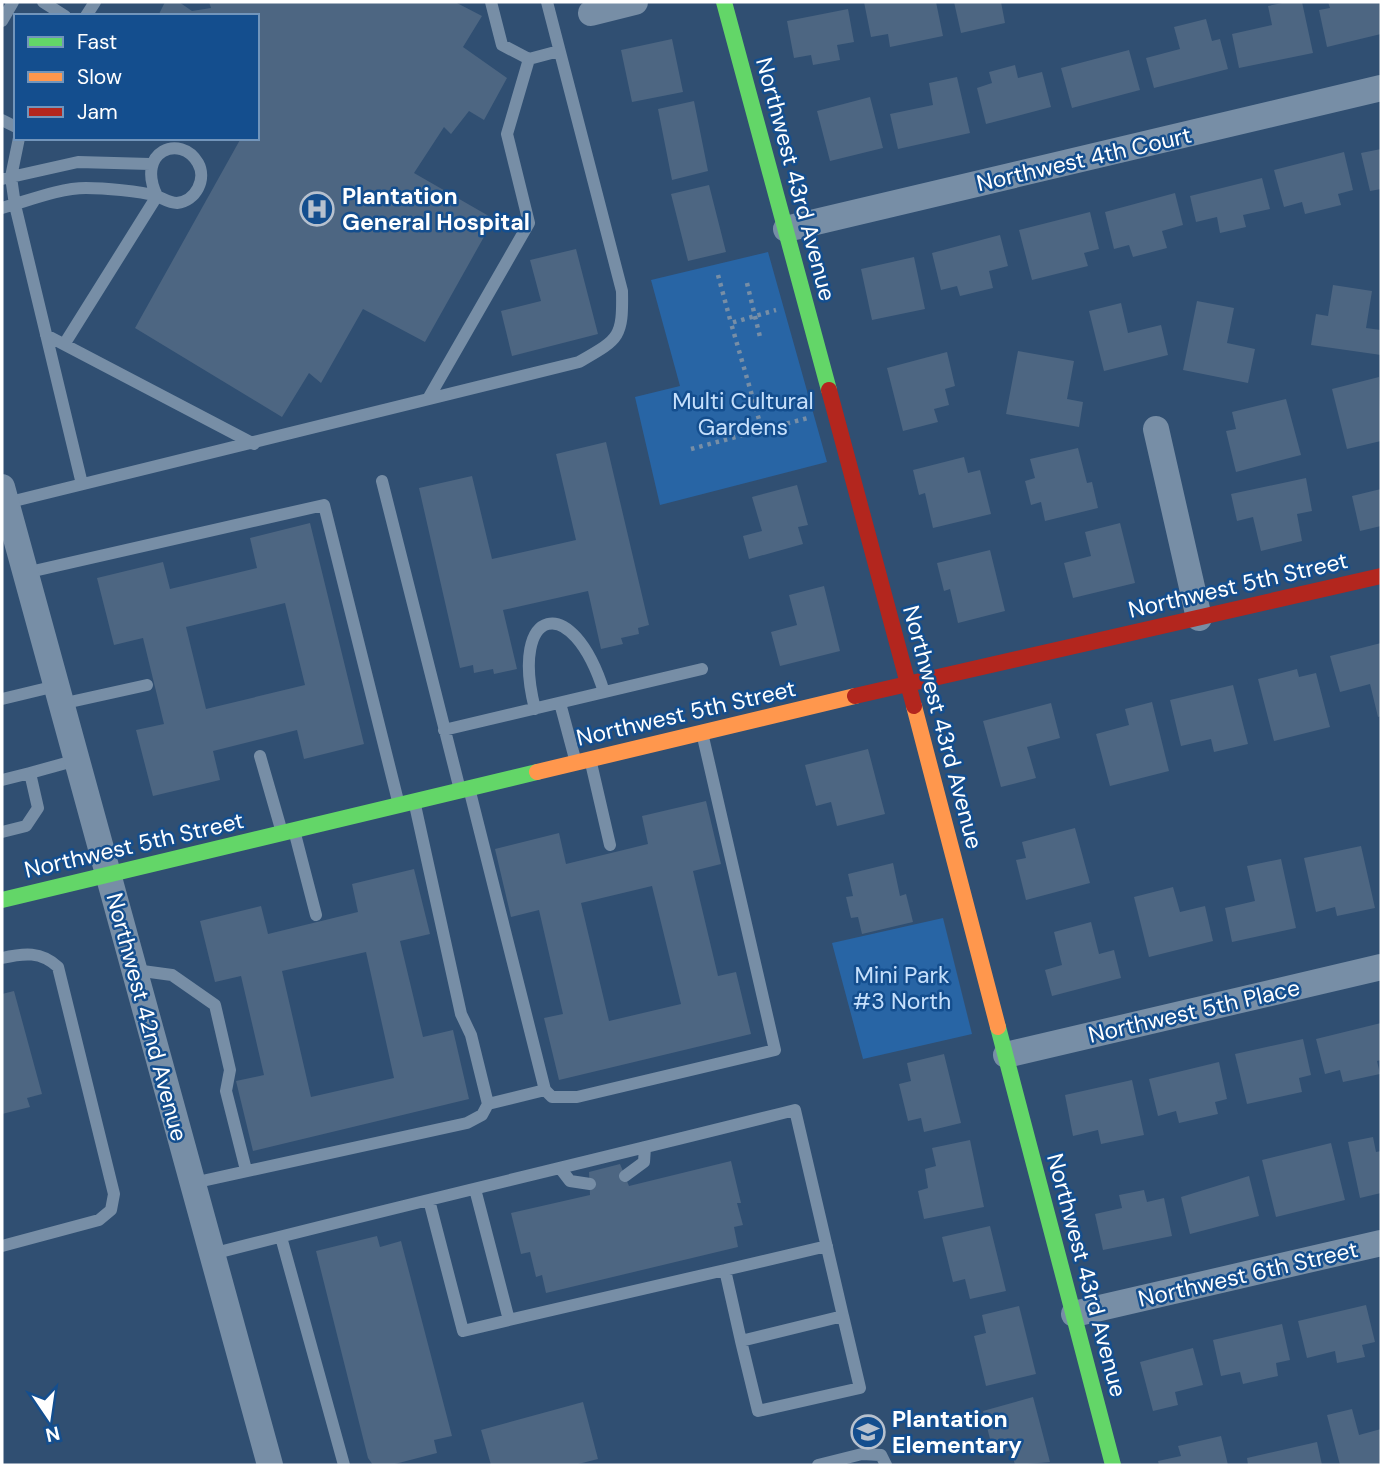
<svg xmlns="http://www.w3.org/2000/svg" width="1383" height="1467" viewBox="0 0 1383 1467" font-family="'DM Sans',sans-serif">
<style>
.green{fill:#2865a5}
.building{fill:#4d6682;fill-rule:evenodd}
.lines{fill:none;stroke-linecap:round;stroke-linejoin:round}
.path{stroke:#778ea6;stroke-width:4.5;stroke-dasharray:3.5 5;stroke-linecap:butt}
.lane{stroke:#778ea6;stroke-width:12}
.street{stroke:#778ea6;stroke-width:26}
.fast{stroke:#63d668;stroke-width:16}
.slow{stroke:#ff974d;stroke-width:16}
.jam{stroke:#b3261e;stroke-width:16}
.labels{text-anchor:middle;stroke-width:5;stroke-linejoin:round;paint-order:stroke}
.street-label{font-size:23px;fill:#fff;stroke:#144e8e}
.poi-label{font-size:23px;font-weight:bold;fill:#fff;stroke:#144e8e;text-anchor:start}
.park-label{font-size:23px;fill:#c6e0fc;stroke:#144e8e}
</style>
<rect width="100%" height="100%" fill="#304f72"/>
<!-- green -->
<path class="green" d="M768,252l59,210 -167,43 -25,-108 45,-11 -29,-106z
M943,918l29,116 -109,25 -31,-116z"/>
<!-- building -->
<path class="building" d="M165,2h14l13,9 19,-3 -2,-6h246l27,14 -19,31 44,31 -23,42 -15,-9 -18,23 -7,-7 -30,46 80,46 -69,123 -62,-33 -42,74 -12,-10 -27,44 -147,-89 106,-190h16v-122h-99z
M864,2h72l7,34 -53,11 -2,-13 -17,3z
M954,2h47l4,21 -44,10z
M1287,2h15l11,51 -74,15 -7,-34 40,-9 -4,-19z
M1328,2h53v32l-54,13 -8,-37 11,-2z
M848,9l6,33 -17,3 3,15 -27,5 -2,-10 -17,3 -7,-37z
M1206,19l6,22 8,-2 8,30 -74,19 -8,-30 34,-9 -6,-22z
M672,39l11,53 -51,10 -11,-52z
M1129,50l11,40 -68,18 -11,-40z
M1015,65l3,13 24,-6 9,35 -65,17 -9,-36 15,-5 -3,-11z
M957,77l13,56 -72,16 -8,-35 43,-9 -4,-22z
M870,97l13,51 -53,13 -13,-50z
M694,101l14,70 -36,9 -14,-71z
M1381,149v40l-11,2 -9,-38z
M1344,152l9,38 -15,4 3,11 -36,9 -3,-12 -18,5 -10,-37z
M1262,178l8,31 -27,6 3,12 -26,6 -3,-16 -21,5 -6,-26z
M709,185l17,67 -38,9 -17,-67z
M1175,193l8,32 -21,6 5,17 -34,9 -4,-12 -15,4 -9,-37z
M1090,212l9,37 -15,4 4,13 -56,14 -13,-50z
M1000,235l8,31 -19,5 4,17 -33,8 -3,-10 -16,4 -9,-37z
M576,249l22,85 -86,22 -11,-45 40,-10 -11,-41z
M914,257l11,52 -53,11 -11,-51z
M1333,285l39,6 -6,37 15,2v25l-70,-10 5,-31 12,2z
M1197,301l37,7 -7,35 28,6 -7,34 -65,-13z
M1121,303l7,30 33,-8 7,30 -64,16 -15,-60z
M1018,351l56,10 -7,38 16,3 -4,25 -73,-13z
M947,352l8,34 -10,3 4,16 -15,4 4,13 -35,9 -16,-63z
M1379,377l2,64 -34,8 -15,-60z
M1286,399l15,56 -65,17 -10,-41 10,-2 -4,-17z
M606,442l43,183 -11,3 1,6 -18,4 2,6 -22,5 -13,-58 -85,19 14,59 -23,5 -1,-5 -19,4 -1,-8 -13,3 -41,-180 53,-12 20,83 84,-19 -20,-86z
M1078,448l9,35 5,-1 6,26 -53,13 -4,-19 -10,3 -6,-24 10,-3 -5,-19z
M964,457l4,16 12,-3 11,44 -58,14 -8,-35 -6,2 -6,-25z
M1306,478l6,33 -15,3 5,27 -41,10 -8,-34 -16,4 -6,-27z
M797,485l11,40 -10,2 5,17 -54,15 -6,-23 19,-5 -10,-34z
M1381,489v37l-21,5 -8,-35z
M310,523l54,221 -60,15 -7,-29 -84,21 7,29 -67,16 -17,-66 28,-6 -21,-86 -29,7 -17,-67 66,-16 7,27 87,-21 -7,-30zM285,603l20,82 -99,24 -20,-82z
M1120,523l15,60 -62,15 -9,-35 27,-7 -6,-24z
M990,550l15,61 -47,12 -8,-34 -6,2 -7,-28z
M824,586l16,65 -60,15 -9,-34 26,-7 -8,-30z
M1381,643v73l-3,1 -8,-33 -30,8 -10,-36z
M1297,669l2,8 17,-4 14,54 -56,14 -16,-62z
M1233,685l15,59 -34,8 -3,-13 -30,7 -11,-46z
M1152,702l17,69 -59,15 -14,-52 33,-9 -4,-16z
M1051,703l9,35 -33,9 9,31 -35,9 -18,-66z
M868,749l17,65 -48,12 -6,-24 -15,4 -11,-41z
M706,801l15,63 -28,7 25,105 18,-4 15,62 -192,46 -15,-62 19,-4 -24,-104 -28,7 -16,-68 64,-16 7,31 82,-20 -6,-28zM652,886l29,118 -72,17 -28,-118z
M1075,828l15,55 -64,17 -10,-40 10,-2 -4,-16z
M1361,846l14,62 -38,8 -2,-9 -19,5 -12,-54z
M1281,859l15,69 -64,14 -7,-34 30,-7 -8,-35z
M893,863l7,33 6,-2 7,28 -51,12 -4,-17 -7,1 -5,-21 7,-1 -5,-22z
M414,869l16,65 -30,7 23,96 30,-7 16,69 -216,52 -17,-70 28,-6 -23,-99 -26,6 -15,-61 61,-15 7,28 90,-22 -6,-28zM366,952l28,126 -83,19 -29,-126z
M1173,887l7,25 25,-6 8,35 -64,16 -15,-60z
M1091,922l8,32 15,-4 7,28 -69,18 -7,-26 17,-5 -8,-33z
M14,991l28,103 -15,4 3,9 -28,7v-120z
M1381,1023v37l-4,1 3,13 -37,8 -3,-12 -15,4 -9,-35z
M1303,1039l8,36 -12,3 3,14 -55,12 -12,-50z
M944,1054l17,69 -37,9 -3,-14 -13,3 -9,-37 12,-3 -4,-18z
M1219,1062l8,37 -12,3 3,12 -39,9 -3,-12 -18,5 -9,-37z
M1132,1080l12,55 -43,9 -3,-14 -25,6 -8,-41z
M1373,1137l3,15 5,-1v42l-21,5 -12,-56z
M970,1140l14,67 -60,12 -6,-28 10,-3 -3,-19 11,-3 -4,-18z
M1331,1143l14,57 -69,17 -14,-57z
M731,1161l10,42h-4l6,22 -9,2 4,20 -192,46 -4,-18 -6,2 -6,-25 -9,2 -10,-41 79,-18 -1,-23 31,-8 9,22z
M1249,1176l10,40 -69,18 -9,-37z
M1144,1190l3,12 17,-4 8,38 -69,14 -8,-36 27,-6 -3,-13z
M990,1226l16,65 -36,8 -5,-20 -12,3 -11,-45z
M377,1236l3,11 21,-6 51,195 -18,4 3,13 -46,12h-18l-5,-7 -52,-207z
M1366,1305l9,37 -13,3 3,12 -28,6 -2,-12 -28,7 -9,-37z
M1019,1306l17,68 -50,12 -12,-50 12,-3 -4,-18z
M1282,1324l8,36 -14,3 2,13 -35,8 -3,-12 -19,4 -8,-36z
M1193,1348l10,37 -28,7 3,13 -25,6 -13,-49z
M1033,1397l17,65 -35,3 -4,-15 -17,5 -11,-44z
M583,1402l15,57 -24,6h-83l-10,-35z
M1352,1409l7,26 22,-6v36h-41l-13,-50z
M1221,1436l7,29h-69l-1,-4 23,-5 -3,-10z
M1317,1442l5,23h-74l-1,-7z"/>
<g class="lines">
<!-- path -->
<path class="path" d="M718,275l13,48
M747,283l13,54
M762,430l46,-12
M691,449l71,-19 -31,-107 45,-13"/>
<!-- lane -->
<path class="lane" d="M43,2l22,14
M491,2l11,43 27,14 30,-8
M86,16l9,-14
M2,21l11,-19
M2,120l14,7
M19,138l-8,39 4,28 67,279
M2,179l76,-17 72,2
M2,208c26,-7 57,-20 84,-20 17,0 54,3 70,8 7,2 12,7 21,7 19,-2 30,-24 21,-40 -17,-30 -63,-12 -41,33
M46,335l208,109
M65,343l92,-147
M428,399l101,-176 -22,-89 22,-75
M382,481l77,305
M6,503l573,-141c40,-23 44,-24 43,-71l-75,-289
M25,573l299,-68 74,296
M2,699l54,-13
M560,703l15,56
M61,704l86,-19
M535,709c-26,-102 37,-119 69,-17
M444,730l258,-61
M260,756l21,73
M591,763l19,82
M2,780l28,-7
M470,792l75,298 7,7h25l198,-47 -72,-313
M2,832l24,-6 12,-18 -8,-35 47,-13
M295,834l21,81
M2,958c22,-5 39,-7 56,9l56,227 -3,16 -12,10 -97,26
M135,970l37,5 43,30 15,65 -4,21 20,79
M488,1104l57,-14
M560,1168l10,13 20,3
M625,1176l19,-14 1,-15
M193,1183l274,-60 15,-8 6,-11 -17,-69 -10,-21 -46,-209
M429,1200l34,131 46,-11
M281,1237l63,228
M212,1254c194,-50 389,-95 583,-144l48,206 -102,25 -16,-71 -216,50 -34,-131
M725,1270l102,-24
M741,1341l17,70 102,-23 -17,-72
M818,1465l44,-11 19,1 5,10"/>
<!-- street -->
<path class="street" d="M591,13l44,-11
M786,229l595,-141
M1156,429l43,189
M2,487l268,978
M1006,1055l375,-88
M1074,1314l307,-71"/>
<!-- fast -->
<path class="fast" d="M724,2l105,388
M2,900l535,-128
M998,1027l115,438"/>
<!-- slow -->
<path class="slow" d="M914,706l84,321
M537,772l318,-76"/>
<!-- jam -->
<path class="jam" d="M829,390l85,316
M855,696l526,-120"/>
</g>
<!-- icons -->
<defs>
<symbol id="hospital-ring" viewBox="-11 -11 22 22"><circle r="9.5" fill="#144e8e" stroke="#b7c1ce" stroke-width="1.5"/><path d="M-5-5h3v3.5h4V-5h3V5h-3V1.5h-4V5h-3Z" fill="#b7c1ce"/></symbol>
<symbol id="school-ring" viewBox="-11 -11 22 22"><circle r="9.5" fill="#144e8e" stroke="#b7c1ce" stroke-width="1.5"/><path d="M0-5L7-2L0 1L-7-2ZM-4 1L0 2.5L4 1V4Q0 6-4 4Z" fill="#b7c1ce"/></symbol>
</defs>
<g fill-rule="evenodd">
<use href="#hospital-ring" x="298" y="190" width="38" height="38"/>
<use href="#school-ring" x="849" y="1413" width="38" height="38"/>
</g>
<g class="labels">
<!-- street labels -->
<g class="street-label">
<text transform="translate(1084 159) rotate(-13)" y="8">Northwest 4th Court</text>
<text transform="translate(796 179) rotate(75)" y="8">Northwest 43rd Avenue</text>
<text transform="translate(1238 585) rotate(-13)" y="8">Northwest 5th Street</text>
<text transform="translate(686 713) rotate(-13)" y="8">Northwest 5th Street</text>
<text transform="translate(943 727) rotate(75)" y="8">Northwest 43rd Avenue</text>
<text transform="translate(134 845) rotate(-13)" y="8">Northwest 5th Street</text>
<text transform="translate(1194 1011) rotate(-13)" y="8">Northwest 5th Place</text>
<text transform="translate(147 1017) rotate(75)" y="8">Northwest 42nd Avenue</text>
<text transform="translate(1248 1274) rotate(-13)" y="8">Northwest 6th Street</text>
<text transform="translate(1087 1275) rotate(75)" y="8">Northwest 43rd Avenue</text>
</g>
<!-- poi labels -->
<g class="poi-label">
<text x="342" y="204">Plantation<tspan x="342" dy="26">General Hospital</tspan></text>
<text x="892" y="1427">Plantation<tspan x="892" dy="26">Elementary</tspan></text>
</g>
<!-- park labels -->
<g class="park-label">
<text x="743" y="409">Multi Cultural<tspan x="743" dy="26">Gardens</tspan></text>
<text x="902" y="983">Mini Park<tspan x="902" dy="26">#3 North</tspan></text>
</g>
</g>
<!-- border -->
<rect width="1383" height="1467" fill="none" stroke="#ffffff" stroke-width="7"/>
<!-- legend -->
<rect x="14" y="14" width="245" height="126" fill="#144e8e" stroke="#7295bb" stroke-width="2"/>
<rect x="28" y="37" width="35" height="10" fill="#63d668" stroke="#7295bb" stroke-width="2"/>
<text x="77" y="49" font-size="21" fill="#ffffff">Fast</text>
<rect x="28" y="72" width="35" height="10" fill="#ff974d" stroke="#7295bb" stroke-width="2"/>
<text x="77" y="84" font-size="21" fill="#ffffff">Slow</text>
<rect x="28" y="107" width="35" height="10" fill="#b3261e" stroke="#7295bb" stroke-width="2"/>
<text x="77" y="119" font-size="21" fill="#ffffff">Jam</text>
<!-- north arrow -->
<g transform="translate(49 1418) rotate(167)" stroke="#144e8e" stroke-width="5" paint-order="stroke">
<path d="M0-5L12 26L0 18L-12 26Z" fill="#ffffff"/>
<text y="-10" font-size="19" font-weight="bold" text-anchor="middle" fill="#ffffff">N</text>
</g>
</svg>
